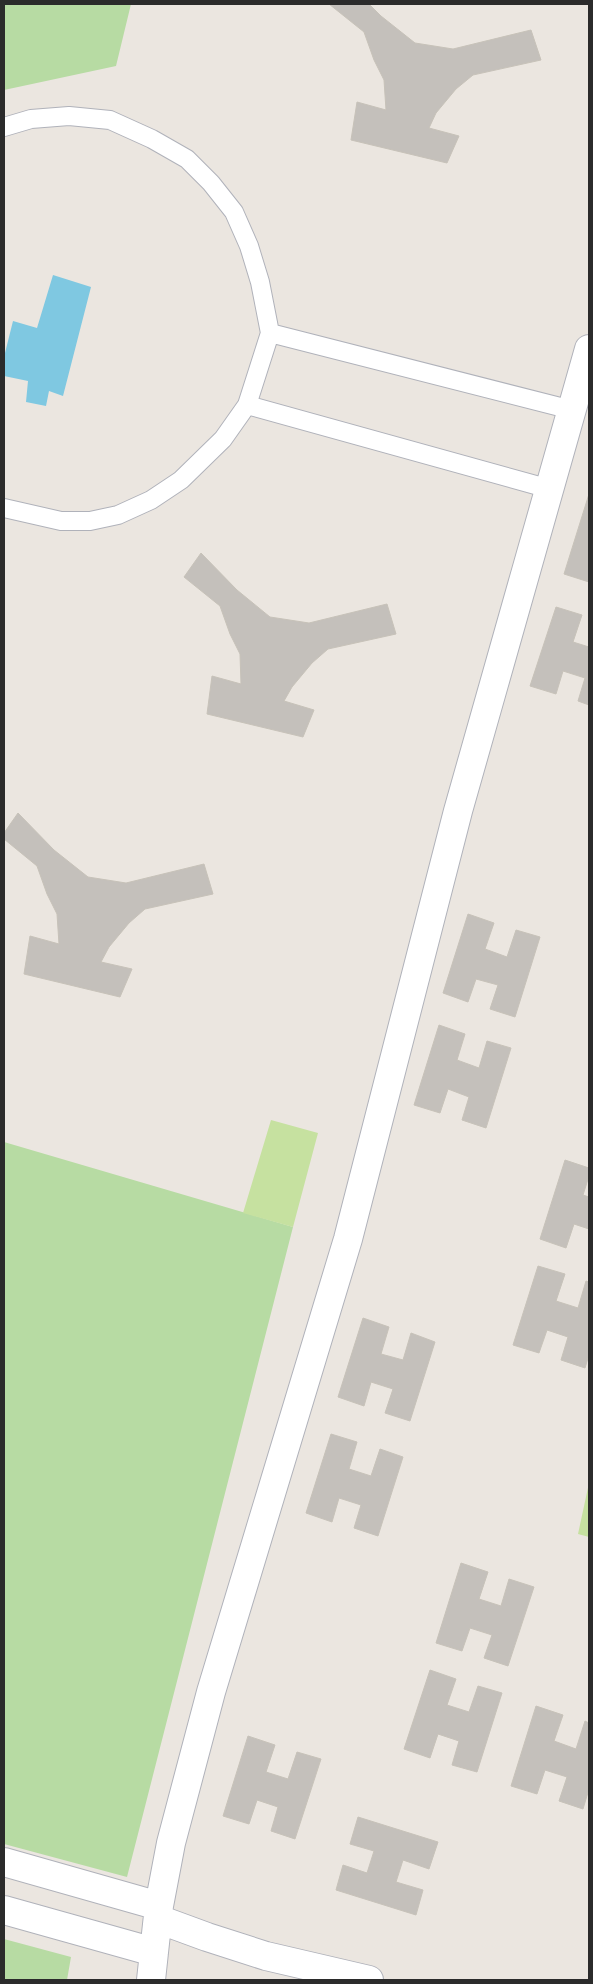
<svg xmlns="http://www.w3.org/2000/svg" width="593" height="1984" viewBox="0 0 593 1984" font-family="Poppins,sans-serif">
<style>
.green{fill:#b7dba3}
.pitch{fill:#c6e1a0}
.water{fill:#7fc8e1}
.building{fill:#c4c0bb;stroke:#c7c2b9}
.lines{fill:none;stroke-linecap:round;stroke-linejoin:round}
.lane-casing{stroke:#b0b2ba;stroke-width:20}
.street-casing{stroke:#b0b2ba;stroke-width:30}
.lane{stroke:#fff;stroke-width:18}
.street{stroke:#fff;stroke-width:28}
</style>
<rect width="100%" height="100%" fill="#ebe6e0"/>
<!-- green -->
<path class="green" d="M4,4h127l-15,62 -112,24z
M4,1142l289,85 -166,650 -123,-33z
M4,1939l67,18 -4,23h-63z"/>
<!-- pitch -->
<path class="pitch" d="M271,1120l47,13 -25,94 -50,-14z
M589,1483v54l-11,-3z"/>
<!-- water -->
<path class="water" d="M53,275l38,12 -28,109 -14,-5 -3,15 -20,-4 2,-21 -24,-5v-19l9,-36 24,7z"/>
<!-- building -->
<path class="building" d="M329,4h40l12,12 34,27 38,6 78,-19 10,30 -68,15 -17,14 -20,24 -7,15 30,8 -12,27 -96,-23 6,-38 29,8 -2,-30 -10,-20 -10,-28z
M589,494v88l-25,-8z
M201,553l36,37 33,27 39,6 78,-19 9,30 -68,15 -16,14 -20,24 -8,14 30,9 -11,27 -96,-23 5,-38 29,8 -1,-30 -10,-20 -10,-28 -36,-29z
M556,607l26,8 -9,27 16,5v58l-11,-4 7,-23 -22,-7 -7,23 -26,-8z
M18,813l36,37 34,27 38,6 78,-19 9,30 -68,15 -16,14 -20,24 -8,15 31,7 -12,28 -96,-23 6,-38 29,8 -2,-30 -10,-20 -10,-28 -33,-27v-6z
M468,914l26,9 -9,26 22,8 9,-27 24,7 -25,80 -25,-8 8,-24 -22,-6 -8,23 -25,-9z
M439,1025l26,9 -8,26 22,8 8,-27 24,7 -25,80 -24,-8 7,-23 -21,-8 -8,24 -26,-8z
M565,1160l24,8v8l-6,19 6,2v32l-15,-5 -8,24 -26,-9z
M538,1266l27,8 -9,27 22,7 8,-27 3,1v73l-4,13 -24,-8 7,-23 -21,-7 -8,23 -26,-8z
M363,1318l26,9 -8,27 22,6 8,-27 24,9 -25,79 -25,-8 8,-24 -22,-7 -7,24 -26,-9z
M331,1434l26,8 -8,27 22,7 9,-27 23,8 -25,79 -24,-8 7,-23 -22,-7 -7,24 -26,-9z
M461,1563l27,9 -9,27 22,7 8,-27 25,8 -26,79 -24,-8 8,-23 -22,-7 -8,23 -26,-8z
M430,1670l26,9 -9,26 22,7 9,-26 24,7 -25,79 -25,-7 7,-24 -21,-7 -8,24 -26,-9z
M536,1706l27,9 -9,26 22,8 9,-28 4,2v66l-6,20 -24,-8 8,-24 -22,-7 -8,24 -26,-8z
M248,1736l27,9 -9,27 22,7 9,-27 24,7 -26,80 -24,-8 7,-24 -21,-7 -8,24 -26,-8z
M358,1817l80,25 -9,27 -26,-9 -7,22 27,8 -7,25 -80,-25 7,-25 24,8 7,-22 -24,-7z"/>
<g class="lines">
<defs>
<path id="lane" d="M4,127l27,-8 38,-3 41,4 42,19 35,20 24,24 23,29 15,34 11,36 10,51 -23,72 -24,34 -42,41 -30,20 -33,15 -28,6h-29l-57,-13
M270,333l302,77
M247,405l303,84"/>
<path id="street" d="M4,1862l155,44
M4,1910l150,42
M158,1919l49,18 59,19 103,24
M151,1980l8,-74 12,-63 40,-151 137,-453 110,-428 131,-462"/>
</defs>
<!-- lane casing -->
<use href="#lane" class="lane-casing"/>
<!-- street casing -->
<use href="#street" class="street-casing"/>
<!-- lane -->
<use href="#lane" class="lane"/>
<!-- street -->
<use href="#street" class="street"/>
</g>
<!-- border -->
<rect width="593" height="1984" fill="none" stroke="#2b2b2b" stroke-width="10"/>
</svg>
